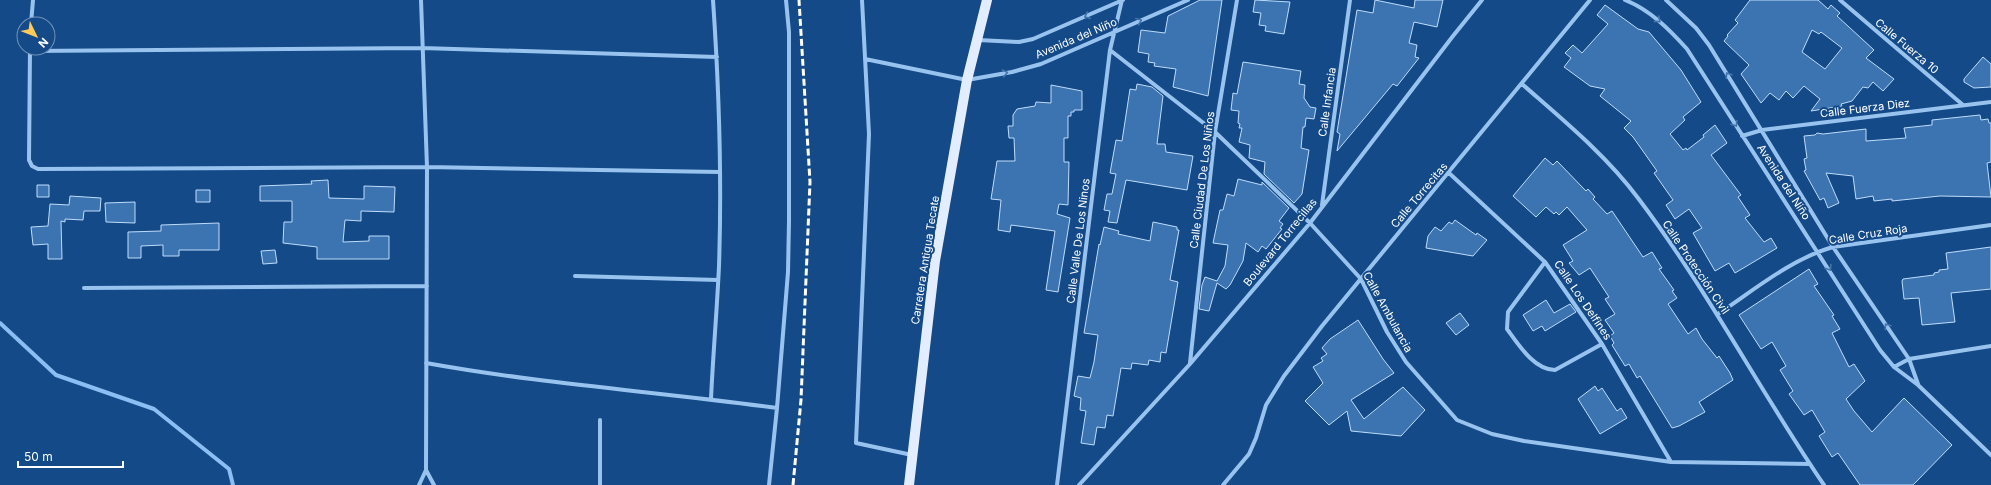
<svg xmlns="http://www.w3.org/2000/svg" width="1991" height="485" viewBox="0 0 1991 485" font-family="Inter,sans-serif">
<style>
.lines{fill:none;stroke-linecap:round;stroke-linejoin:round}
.stream{stroke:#8bbef3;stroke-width:4}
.building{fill:#3c74b2;stroke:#bfdcfb;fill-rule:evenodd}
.street{stroke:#99c3ef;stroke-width:4}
.primary{stroke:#e2eeff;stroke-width:10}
.rail{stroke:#fff;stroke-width:3;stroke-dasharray:7 3;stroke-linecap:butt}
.oneway{stroke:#4374ac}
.labels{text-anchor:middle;stroke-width:4;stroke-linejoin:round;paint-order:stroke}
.street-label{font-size:11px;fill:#fff;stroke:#144a88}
</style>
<rect width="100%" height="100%" fill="#144a88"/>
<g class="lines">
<!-- stream -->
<path class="stream" d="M0,323l56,52 98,34 75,60 4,16"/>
</g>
<!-- building -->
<path class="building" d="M1200,0h22l-14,96 -35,-9 3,-18 -22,-3 1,-3 -7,-1 1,-8 -11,-2 3,-22 24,3 3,-17z
M1255,0l35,2 -6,32 -19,-3 1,-5 -7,-1 2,-12 -8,-1z
M1375,0l39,8 1,-8h28l-6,27 -23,-5 -5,21 8,2 -2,12 4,1 -22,28 -4,-2 -56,67 3,-17 -3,-2 20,-122 16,3z
M1750,0h68l10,9 3,-4 9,8 -3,3 37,34 -8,8 28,21 -11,12 -10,-9 -5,6 -5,-1 -11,14 -11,3 1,2 -31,5 9,-12 -16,-13 -11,12 -7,-7 -7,9 -9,-7 -9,10 -20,-29 8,-9 -25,-24 4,-5 -1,-1 11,-12 -3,-3zM1812,30l7,4 2,-2 21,16 -17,21 -23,-17z
M1605,5l33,24 11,3 32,38 20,32 -18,15 2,3 -15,14 13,16 3,-2 1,2 17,-13 -1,-2 12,-10 12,18 -16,12 30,40 -3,2 12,18 -5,3 19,24 7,-4 6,10 -42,25 -6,-10 -14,8 -22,-38 9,-5 -13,-19 -14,10 -9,-14 7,-5 -19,-27 3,-2 -24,-34 -9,-9 7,-7 -31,-25 5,-7 -15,-3 -26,-19 7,-9 -6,-5 8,-8 9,8 26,-29 -11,-9z
M1983,57l8,7v23l-17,1 -10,-6v-3z
M1243,62l58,9 -2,13 6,1 -1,13 6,9 6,1 -2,11 -8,-1 -1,9h-2l-2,21 8,2 -7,44 -8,9 -30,-29 1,-12 -16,-4 1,-13 -11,-3 3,-14h-3l1,-4 -2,-1 1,-12 -8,-1 2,-17 4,1z
M1137,84l15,3 11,9 -6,48h8l1,8 27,4 -6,34 -61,-10 -9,43 -9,-1 2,-11 -6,-1 3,-16h5l4,-20 -6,-1 6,-33 6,1 8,-52 6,1z
M1051,85l31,6v19h-8v2h-3v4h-3v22h-4v24h5l-1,43 -9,-1 -2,10 13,4 -12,74 -12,-2 9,-59 -44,-6 -1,7 -12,-2 3,-30 -10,-1 6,-38h18l-1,-23h-5l-1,-12h5v-11l4,-6 18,-3 1,-4 15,1z
M1980,115l1,5 7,-1 1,4h2v39l-4,1 4,34 -51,-1 -48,5v-2l-18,2 -1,-5 -17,3 -3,-23 -27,-3 13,30 -11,5 -4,-10 -4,2 -16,-29 2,-1 -2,-11 3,-1 -3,-22 11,-1 2,-2 6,1 43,-5v12l40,-3 -2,-10 28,-3v-5z
M1545,158l8,7 4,-4 29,30 2,-2 7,8 -2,2 14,15 5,-3 31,46 9,-5 10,16 -3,1 15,21 -2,1 5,7 -9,6 20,30 8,-6 6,11 15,19 2,-2 11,17 3,7 -34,22 6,10 -26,14 -7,2 -32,-52 -3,2 -8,-14 -4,2 -13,-21 2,-2 -4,-7 4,-3 -9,-13 10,-6 -10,-15 4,-2 -19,-29 -11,7 -10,-12 4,-2 -10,-16 24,-15 -20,-23 -8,8 -3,-3 -2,2 -8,-7 -10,10 -23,-21z
M1238,179l24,6v-3l27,26 -10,13 4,3 -3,4 2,1 -16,20 -4,-3 -4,6 -12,-9 -3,18 -13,24 -4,4 -9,-6 -8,28 -10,-2 3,-24 3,-8 12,4 8,-15 3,-21 -15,-2 7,-33h3l4,-16 7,2z
M328,180l1,18 35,1v-13l31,1 -1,25 -33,-1v10l-16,-1 -2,22 26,-1v-5h20v23h-72v-12l-34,-4 1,-21h8v-21h-32v-15l52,-2 -1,-3z
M37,185h12v12h-12z
M196,190h14v12h-14z
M70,196l31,2 -1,13h-16l-1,9 -18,-1v3l-4,-1 1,38h-14v-15l-15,1 -2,-18 17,-1 2,-22 19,1z
M135,202v21l-29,-1 -1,-19z
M1455,220l21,15 1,-2 10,7 -14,16 -47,-8 2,-12 7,-9 6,4 8,-9 3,2z
M1153,222l24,5v3h2l-9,50 8,2 -12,71 -5,-1 -1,10 -11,-2 -1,5 -16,-2 -1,6 -10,-1 -8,48 -6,-1 -2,13 -8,-1 -3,18 -13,-2 5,-32 -6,-1 1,-12 -7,-2 4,-20 12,2 4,-16 4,-27 -14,-2 15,-89 1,1 4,-18 15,4 -1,3 32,7z
M219,223v27h-40v6h-16v-11l-22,1v12h-13v-26l33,-1v-6z
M1991,247v42l-40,4 4,29 -33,3 -3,-27 -15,1 -2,-18 1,-2 31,-4v-2l5,-1v-2l9,-1 -2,-16z
M275,250l2,13 -14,1 -2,-13z
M1809,269l9,15 -4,2 20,29 -2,1 8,13 -8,4 17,34 5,-3 11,17 -19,18 8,12 18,21 32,-34 48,47 -39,40h-53l-22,-32 -6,4 -13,-21 6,-4 -13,-22 -8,5 -15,-21 4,-3 -13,-21 6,-4 -14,-24 -11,7 -22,-34z
M1546,300l8,13 16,-9 6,8 -31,19 -3,-5 -9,5 -10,-16z
M1460,313l9,12 -13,10 -10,-12z
M1358,320l25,39 11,14 -43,27 13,19 39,-32 22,23 -24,26 -50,-5 -4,-20 -18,14 -24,-24 18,-18 -10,-16 10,-6 -2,-3 6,-4 -5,-6 8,-9z
M1595,386l3,5 4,-3 15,23 4,-3 6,10 -27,16 -22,-35z"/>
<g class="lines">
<!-- street -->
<path class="street" d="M421,0l6,167 -1,303 8,15
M862,0l7,134 -13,309 56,12
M1625,0c25,10 44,29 62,49l193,301 14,17 24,18 73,70
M1666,0l30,28 13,17 124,202 76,112 9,25
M1840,0l123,105
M31,24l2,-24
M978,40l41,2 14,-3 90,-39
M30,48l-1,112 3,6 6,3 389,-2 293,5
M1110,50l105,82 95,91 51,56 26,53 19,30 51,58 35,14 32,7 147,21 139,2
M29,51l393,-3 295,9
M865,59l102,21 45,-8 29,-8 147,-64
M1522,84c41,36 84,71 116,114 69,91 122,193 186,287
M1742,136l20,-6 229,-28
M1449,173l96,89 57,82 69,118
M1322,205l28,-205
M1545,262l-37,50 -1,17c11,15 27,41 48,41l47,-26
M575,276l143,4
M84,288l343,-2
M1718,314c36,-24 73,-55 115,-67l158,-22
M426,363c116,21 235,29 351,45
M1190,363l25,-231 22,-132
M1894,367l15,-8 82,-13
M711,399c2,-44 6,-89 8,-133 3,-88 0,-178 -6,-266
M419,485l7,-15
M600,485v-65
M769,485l8,-77 11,-136 1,-51v-189l-3,-32
M1057,485l53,-435 12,-50
M1079,485l111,-121 120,-141 143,-187 29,-36
M1223,485l26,-31 7,-16 10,-33 18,-29 38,-50 268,-326"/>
<!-- primary -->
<path class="primary" d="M909,485l26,-224 32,-181 20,-80"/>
<!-- rail -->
<path class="rail" d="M793,485l8,-85 9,-218 -11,-182"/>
</g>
<!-- one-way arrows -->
<defs><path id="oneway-chevron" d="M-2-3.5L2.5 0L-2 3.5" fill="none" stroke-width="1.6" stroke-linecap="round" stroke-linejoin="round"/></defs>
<g class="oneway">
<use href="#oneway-chevron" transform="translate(1087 16) rotate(156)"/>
<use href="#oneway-chevron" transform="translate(1658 20) rotate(40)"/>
<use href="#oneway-chevron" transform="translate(1139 21) rotate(-23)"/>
<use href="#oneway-chevron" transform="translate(1005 73) rotate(-10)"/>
<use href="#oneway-chevron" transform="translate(1728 75) rotate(-122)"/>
<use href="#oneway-chevron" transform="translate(1735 124) rotate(58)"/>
<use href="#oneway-chevron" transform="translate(1829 268) rotate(58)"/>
<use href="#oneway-chevron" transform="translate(1887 326) rotate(-124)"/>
</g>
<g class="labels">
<!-- street labels -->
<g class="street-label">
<text transform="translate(1076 38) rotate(-23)" y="4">Avenida del Niño</text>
<text transform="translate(1907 46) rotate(40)" y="4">Calle Fuerza 10</text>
<text transform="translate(1327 102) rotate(-82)" y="4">Calle Infancia</text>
<text transform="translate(1865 108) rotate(-7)" y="4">Calle Fuerza Diez</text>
<text transform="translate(1202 180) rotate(-83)" y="4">Calle Ciudad De Los Niños</text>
<text transform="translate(1784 182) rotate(57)" y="4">Avenida del Niño</text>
<text transform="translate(1419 195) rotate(-50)" y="4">Calle Torrecitas</text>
<text transform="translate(1868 234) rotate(-9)" y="4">Calle Cruz Roja</text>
<text transform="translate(1078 241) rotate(-83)" y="4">Calle Valle De Los Ninos</text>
<text transform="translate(1280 242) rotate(-51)" y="4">Boulevard Torrecillas</text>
<text transform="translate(925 260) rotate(-81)" y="4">Carretera Antigua Tecate</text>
<text transform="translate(1696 267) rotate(56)" y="4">Calle Protección Civil</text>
<text transform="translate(1583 300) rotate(56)" y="4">Calle Los Delfines</text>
<text transform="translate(1388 312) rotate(61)" y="4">Calle Ambulancia</text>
</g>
</g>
<!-- north arrow -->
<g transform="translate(36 36) rotate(133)"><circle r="19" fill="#144a88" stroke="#7292b8"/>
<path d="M0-3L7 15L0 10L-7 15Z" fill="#ffca58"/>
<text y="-6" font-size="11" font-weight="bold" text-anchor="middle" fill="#ffffff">N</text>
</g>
<!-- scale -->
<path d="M18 461v6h105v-6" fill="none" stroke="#ffffff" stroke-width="2"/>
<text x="24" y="461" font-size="12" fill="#ffffff" stroke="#144a88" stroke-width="3" paint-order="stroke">50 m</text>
</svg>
